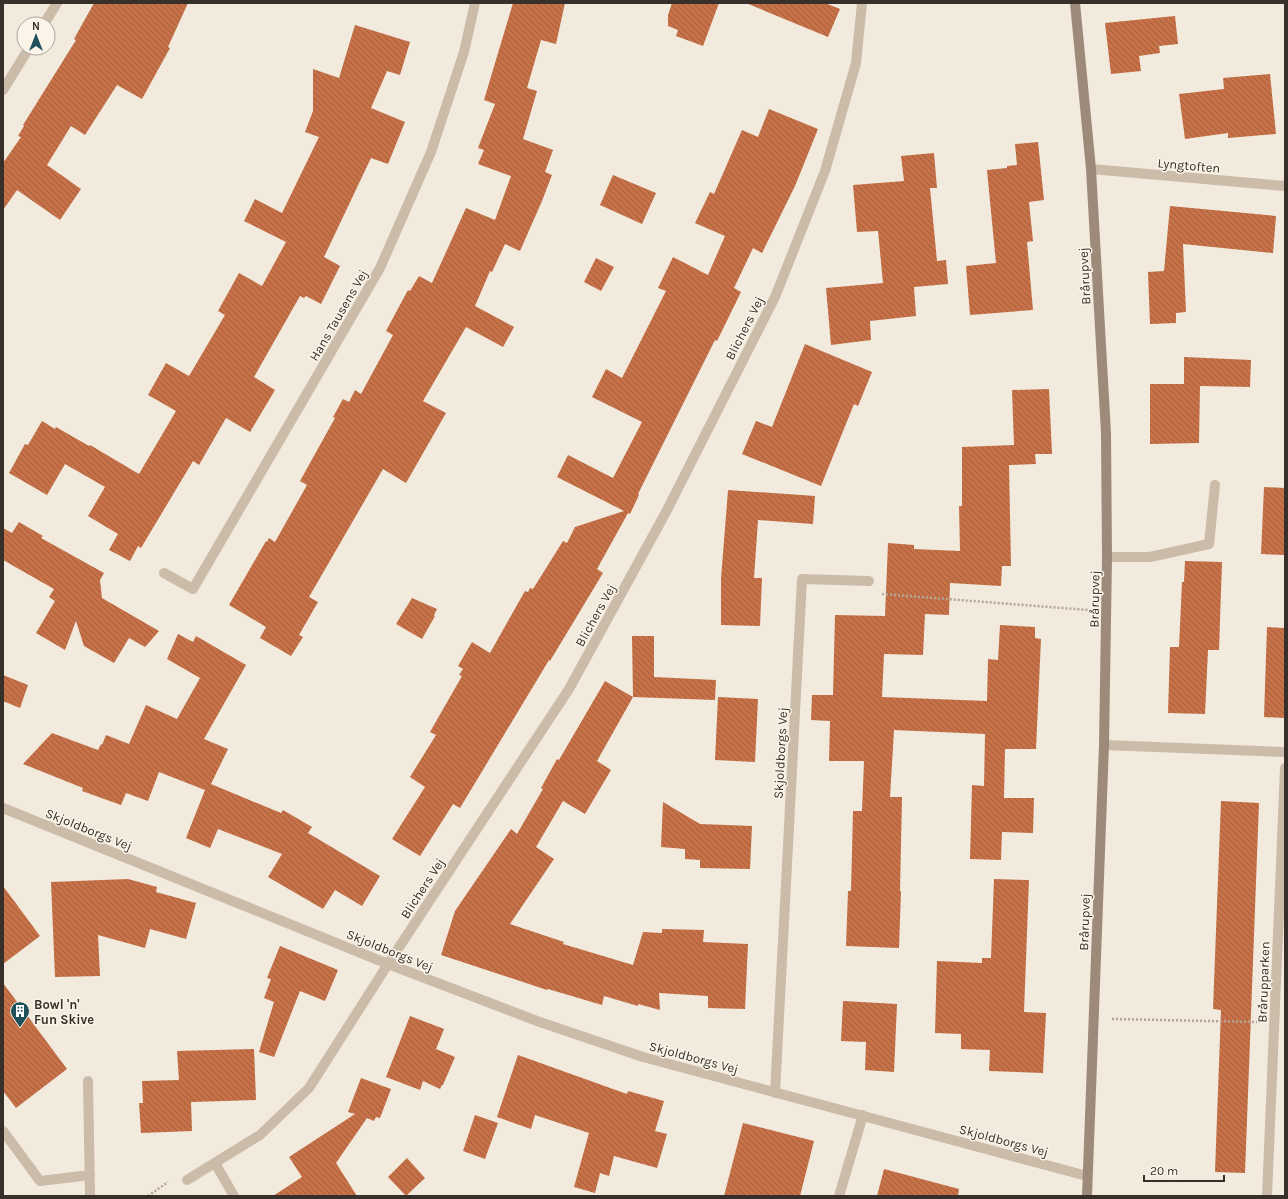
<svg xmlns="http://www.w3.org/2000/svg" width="1288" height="1199" viewBox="0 0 1288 1199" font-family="Karla,sans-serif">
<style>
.building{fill:url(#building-back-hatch)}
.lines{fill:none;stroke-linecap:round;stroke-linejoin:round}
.path{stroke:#b6a593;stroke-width:2.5;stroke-dasharray:2 2;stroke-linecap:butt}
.lane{stroke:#cbbba9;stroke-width:10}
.street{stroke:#cbbba9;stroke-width:10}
.secondary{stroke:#9e8a7a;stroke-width:10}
.labels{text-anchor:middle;stroke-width:3;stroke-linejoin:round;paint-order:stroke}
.street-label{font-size:13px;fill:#372f29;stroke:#faf4e9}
.poi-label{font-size:13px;font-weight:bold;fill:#372f29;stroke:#faf4e9;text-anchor:start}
</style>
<defs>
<pattern id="building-back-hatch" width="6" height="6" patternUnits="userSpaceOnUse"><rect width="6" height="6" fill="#c67148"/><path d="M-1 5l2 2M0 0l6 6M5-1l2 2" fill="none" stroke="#a25d3c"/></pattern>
</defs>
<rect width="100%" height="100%" fill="#f2eadd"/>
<!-- building -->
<path class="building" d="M94,3h94l-20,44 2,1 -28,51 -25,-14 -32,50 -14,-9 -24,39 34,24 -21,31 -43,-30 -14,20v-47l18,-26 -3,-1 6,-10 -1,-1 53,-85 -2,-1z
M513,3h52l-9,41 -15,-4 -14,48 10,3 -14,48 30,11 -8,22 7,3 -10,26 -22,50 -15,-7 -13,28 -2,-1 -15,35 39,21 -11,20 -37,-20 -43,74 23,12 -40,70 -23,-14 -74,128 9,5 -19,33 4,2 -12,19 -31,-18 6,-11 -37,-22 37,-64 1,1 2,-4 6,4 32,-57 -7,-4 35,-63 -2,-1 10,-18 6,3 6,-12 6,4 32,-59 -7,-4 22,-41 2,1 9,-15 13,7 34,-75 29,12 16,-44 -33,-12 6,-14 -6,-2 17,-44 -11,-4z
M672,3h47l-16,43 -27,-10 2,-6 -10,-4v-11z
M746,3h79l15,6 -12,28z
M1175,16l3,28 -19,2 1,7 -21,3 2,15 -30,3 -6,-51z
M355,25l55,17 -10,33 -13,-4 -16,37 34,14 -17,42 -17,-6 -47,99 16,9 -19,38 -15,-8 -2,2 -4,-2 -46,81 21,13 -25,42 -24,-14 -27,47 -6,-4 -52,87 -3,-2 -8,15 -21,-11 9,-16 -30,-18 17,-29 -40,-23 -18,31 -38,-22 16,-29 3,1 14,-24 13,8 1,-2 33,19 1,-1 49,29 37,-63 -28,-16 18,-32 23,13 36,-61 -7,-4 21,-38 23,13 24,-44 -42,-21 11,-22 27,14 37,-76 -14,-5 8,-21v-42l26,9z
M1270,74l6,60 -48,4v-5l-43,6 -6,-45 45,-5 -1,-11z
M769,109l49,20 -23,57 -33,67 -9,-5 -19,40 7,4 -24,49 -2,-1 -77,154 1,1 -9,19 -2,-1 -31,56 6,4 -53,88 -1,-1 -89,148 -7,-4 -33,52 -28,-17 33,-52 -15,-10 26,-42 -6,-3 32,-56 -3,-1 4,-6 -5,-3 14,-24 18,11 35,-62 3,1 2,-4 3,1 30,-48 4,2 8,-16 49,-16 -67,-34 11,-22 45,23 29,-56 -50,-25 14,-28 16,9 44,-87 -8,-3 15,-31 35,18 17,-39 -30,-13 15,-31 4,2 28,-64 16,7z
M1038,142l6,58 -15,2 4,39 -6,1 6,68 -63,5 -4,-49 30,-3 -9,-93 20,-2v-2l10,-1 -2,-21z
M934,153l3,35h-7l7,73 9,-1 2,24 -34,3 2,29 -46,5 1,19 -40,5 -5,-57 57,-5 -5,-52 -21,1 -4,-47 51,-4 -3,-25z
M613,175l43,18 -14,31 -42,-19z
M1170,206l106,10 -3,37 -90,-9 3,68 -10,1v10l-26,1 -2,-52 16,-1z
M596,258l18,9 -13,24 -17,-9z
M805,344l67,28 -14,34 -4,-2 -33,82 -79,-32 14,-33 16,6z
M1184,357l67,3 -1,27 -50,-1 -1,57 -49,1v-60h34z
M1049,389l3,65h-17l1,10 -27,1 2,101h-9l-1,20 -51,-3 -1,32 -24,-1 -2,41 -39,-1 -2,43 105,4 1,-42 10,1 2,-35 35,2v11l6,1 -5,110h-31l-1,49h30l-1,35 -31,-1 -1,28 -31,-1 2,-74 12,1 1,-52 -91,-4 -4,67h12l-2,94h1l-2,57 -53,-2 2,-55h3l2,-80h9l2,-50h-35l1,-40 -19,-1 1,-25h21l2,-80 50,1 3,-73 26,2v4l46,2 -1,-45h3v-59l52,-2 -2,-55z
M1264,487l21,1v67l-24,-1z
M728,490l87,6 -2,28 -55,-4 -4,58h8l-2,48 -39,-1v-46z
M19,522l24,14 -2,2 63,35 -4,7 2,18 57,33 -14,16 -16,-9 -15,25 -30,-17 -8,-25 -11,29 -29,-17 19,-32 -6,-4 5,-8 -51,-29v-32l9,5z
M1185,561l37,1 -3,88h-11l-3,64 -37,-1 2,-66h9l3,-65h2z
M412,598l25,11 -3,6 1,1 -13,23 -26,-15z
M1267,627l18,1v90l-21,-1z
M178,634l15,8 3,-6 50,29 -42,74 24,10 -17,35 70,29 2,-3 29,17 -4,6 72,43 -18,30 -27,-16 -12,19 -55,-32 14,-23 -64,-25 -8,19 -24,-10 19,-48 -46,-18 -11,29 -22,-8 -5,12 -39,-14 1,-3 -60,-24 29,-31 46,17 3,-6 1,1 4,-10 23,9 17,-39 31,14 23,-41 -33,-19z
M632,636h22v41l62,3 -1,20 -82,-3 -36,64 14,9 -26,44 -22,-13 -27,46 18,12 -44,65 54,18 -1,2 70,21 10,-33 19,1v-4l42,1 -1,12 45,2 -3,65 -37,-1v-12l-49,-3 1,17 -22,-6v2l-34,-10 -2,9 -54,-16 -1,1 -106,-35 14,-44 56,-82 6,5 26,-45 -2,-1 16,-29 2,1 46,-79 28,16z
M3,675l25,10 -8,23 -17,-7z
M718,697l40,2 -3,63 -40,-2z
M1221,801l38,2 -14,370 -30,-1 6,-162 -8,-1z
M663,802l37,22 52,2 -2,43 -50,-1v-8l-15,-1v-10l-24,-2z
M128,879l29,8 -1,5 40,11 -10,36 -36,-10 -5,19 -47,-13 2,41 -45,1 -4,-95z
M994,879l35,1 -5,132 22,1 -3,60 -54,-2 1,-21 -29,-1v-15l-26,-1 2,-72 45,2v-5h9z
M3,886l37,50 -37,28z
M280,946l58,24 -13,31 -25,-10 -26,66 -15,-5 15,-50 -10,-4 7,-19 -4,-1z
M3,983l64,86 -51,39 -13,-17z
M843,1001l54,3 -3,68 -29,-2 1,-28 -25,-1z
M410,1016l34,13 -8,20 19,8 -12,28h-1l-2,4 -17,-8 -3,9 -34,-13z
M254,1049l2,51 -65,2 1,29 -51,2 -2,-30h4l-1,-22 37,-1 -2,-29z
M518,1055l109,39 1,-3 36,10 -9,30 12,3 -10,34 -43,-12 -5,20 -9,-3 -5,20 -21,-6 15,-54 -54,-18 -4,14 -34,-12z
M361,1078l30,11 -11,29 -4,-1 -2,4 -7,-3 -31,45 21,33h-84l29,-19 -13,-20 66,-43 -7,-2z
M475,1115l23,8 -13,36 -22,-8z
M743,1123l71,18 -14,55h-76z
M407,1158l18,20 -19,18 -18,-19z
M884,1169l75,20 -1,7h-81z"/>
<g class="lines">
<!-- path -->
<path class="path" d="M882,594l206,16
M1112,1019l145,3
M148,1196l20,-14"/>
<!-- lane -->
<path class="lane" d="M1107,557h43l59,-13 6,-59
M88,1081l2,115
M3,1131l37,50 50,-6"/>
<!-- street -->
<path class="street" d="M44,24l13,-21
M3,90l26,-42
M1091,169l194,17
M164,573l29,16 187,-321 51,-116 33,-100 11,-49
M1104,745l181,7
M3,808l385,156 149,57 106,36 444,119
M775,1093l27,-514 67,2
M215,1163l19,33
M187,1180l73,-45 49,-47 79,-124 181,-275 97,-177 109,-215 50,-126 31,-108 6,-60
M839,1196l24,-81
M1267,1196l18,-428"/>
<!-- secondary -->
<path class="secondary" d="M1075,3l16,166 15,264 1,124 -3,188 -17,451"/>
</g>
<!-- icons -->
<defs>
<symbol id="building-pin" viewBox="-11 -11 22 30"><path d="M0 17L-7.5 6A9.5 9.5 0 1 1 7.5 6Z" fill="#1e5059" stroke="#faf4e9"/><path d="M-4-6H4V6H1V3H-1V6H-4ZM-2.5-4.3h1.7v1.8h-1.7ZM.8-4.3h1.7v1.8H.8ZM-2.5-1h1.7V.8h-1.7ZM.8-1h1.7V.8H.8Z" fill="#fff"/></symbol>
</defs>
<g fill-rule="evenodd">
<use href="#building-pin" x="9" y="1000" width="22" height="30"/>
</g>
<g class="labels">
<!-- street labels -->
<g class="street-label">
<text transform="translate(1189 165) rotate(5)" y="5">Lyngtoften</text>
<text transform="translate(1084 276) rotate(-93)" y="5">Brårupvej</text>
<text transform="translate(338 315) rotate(-60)" y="5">Hans Tausens Vej</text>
<text transform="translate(744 328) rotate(-63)" y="5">Blichers Vej</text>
<text transform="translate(1094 599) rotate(-89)" y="5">Brårupvej</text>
<text transform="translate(595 615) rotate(-61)" y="5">Blichers Vej</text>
<text transform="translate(780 753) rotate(-87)" y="5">Skjoldborgs Vej</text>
<text transform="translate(89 829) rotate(22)" y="5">Skjoldborgs Vej</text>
<text transform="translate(422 888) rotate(-57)" y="5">Blichers Vej</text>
<text transform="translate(1084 922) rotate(-88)" y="5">Brårupvej</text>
<text transform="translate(390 950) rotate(22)" y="5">Skjoldborgs Vej</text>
<text transform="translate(1263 982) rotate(-88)" y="5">Brårupparken</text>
<text transform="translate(694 1057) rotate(15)" y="5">Skjoldborgs Vej</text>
<text transform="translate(1004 1140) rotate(15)" y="5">Skjoldborgs Vej</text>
</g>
<!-- poi labels -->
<g class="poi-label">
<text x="34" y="1009">Bowl 'n'<tspan x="34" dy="15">Fun Skive</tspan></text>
</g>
</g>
<!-- border -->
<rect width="1288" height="1199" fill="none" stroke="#372f29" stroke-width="8"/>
<!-- north arrow -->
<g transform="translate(36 36)"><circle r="19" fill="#faf4e9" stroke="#aca59c"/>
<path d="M0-3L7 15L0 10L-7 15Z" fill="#1e5059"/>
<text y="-6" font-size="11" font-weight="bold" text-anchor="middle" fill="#372f29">N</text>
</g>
<!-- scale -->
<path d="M1144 1175v6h80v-6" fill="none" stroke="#372f29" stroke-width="2"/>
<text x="1150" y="1175" font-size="12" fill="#372f29" stroke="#faf4e9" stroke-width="3" paint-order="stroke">20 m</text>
</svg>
